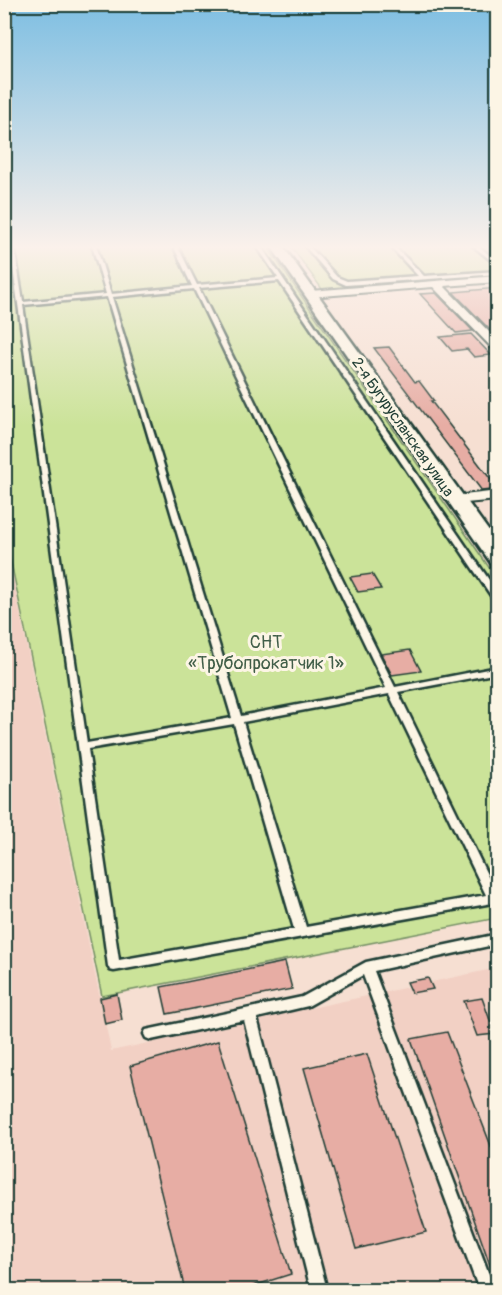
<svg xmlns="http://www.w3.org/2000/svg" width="502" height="1295" viewBox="0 0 502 1295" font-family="Pangolin,sans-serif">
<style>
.built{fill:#f2d0c4}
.green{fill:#cbe399;stroke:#759066;stroke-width:1.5}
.building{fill:#e7ada4;stroke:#1f3d34;stroke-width:1.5}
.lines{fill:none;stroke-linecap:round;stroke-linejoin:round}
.service-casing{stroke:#1f3d34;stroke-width:5}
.minor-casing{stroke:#1f3d34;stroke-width:4}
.tertiary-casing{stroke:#1f3d34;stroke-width:5}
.service{fill:#fcf5e5;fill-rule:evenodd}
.minor{fill:#fcf5e5;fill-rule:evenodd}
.tertiary{fill:#fcf5e5;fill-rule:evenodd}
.labels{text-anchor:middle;stroke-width:6;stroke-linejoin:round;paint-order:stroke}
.far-street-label{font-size:15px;fill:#1f3d34;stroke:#fcf5e5}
.park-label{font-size:18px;fill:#415e48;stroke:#fcf5e5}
</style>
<rect width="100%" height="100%" fill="#f6dfd2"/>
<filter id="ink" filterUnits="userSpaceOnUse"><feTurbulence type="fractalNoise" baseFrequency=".0167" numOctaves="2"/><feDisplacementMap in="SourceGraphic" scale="12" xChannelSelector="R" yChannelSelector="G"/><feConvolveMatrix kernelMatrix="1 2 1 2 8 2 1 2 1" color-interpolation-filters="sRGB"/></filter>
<g filter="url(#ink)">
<!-- built -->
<path class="built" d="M4,536l107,515 386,-83v322h-492z"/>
<!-- green -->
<path class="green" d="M4,245h262l231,334v339l-395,78 -97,-462z
M290,245h207v30l-175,14z"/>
<!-- building -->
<path class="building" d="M498,288v41l-8,1 -37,-38z
M436,293l37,38 -17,2 -36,-39z
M471,334l20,21 -17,2 -7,-8 -15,2 -12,-14z
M389,347l26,35 4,-1 15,20h-3l67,88 -16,2 -108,-143z
M372,574l9,15 -23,3 -8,-15z
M410,650l11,21 -29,4 -11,-21z
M285,962l7,27 -125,25 -6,-27z
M428,978l5,11 -21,4 -5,-11z
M117,994l5,26 -17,4 -5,-26z
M482,998l13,36 -18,2 -13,-35z
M447,1032l51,132v118h-2l-85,-243z
M218,1041l73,233 -50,16h-56l-55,-224z
M367,1054l59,178 -70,17 -52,-181z"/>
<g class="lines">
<defs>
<path id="service" d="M10,245h4l9,57 83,-8 -14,-49h4l15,49 81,-8 -19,-41h4l20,40 81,-7 -22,-33h4l238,348v9l-4,-2 -215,-319 -80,7 196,399 103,-20v6l-100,19 98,201 2,-1v10l-384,69 -4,-1 -2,-4zM194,289l192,399 -145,28 -129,-419zM107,297l125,421 -145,25 -64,-438zM389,694l97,201 -180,32 -63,-205zM234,724l60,205 -175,31 -31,-211z
M304,245h4l29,32 10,4 71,-5 -29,-31h4l31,31 74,-5v3l-152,11 -13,-6z
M472,245h5l21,17v4z
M498,934v10l-124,27 121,319h-16l-116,-315 -55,31 -51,12 70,272h-16l-67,-270 -93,20 -5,-2 -2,-4 2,-4 156,-33 64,-35z"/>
<path id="minor" d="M498,276v6l-54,4 54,55v10l-4,-1 -61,-63 -123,10 -5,-3 5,-3z
M498,491v9l-43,4 -7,-4 7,-4z"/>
<path id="tertiary" d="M270,245h12l216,299v21l-7,-2z"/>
</defs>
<!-- service casing -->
<use href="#service" class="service-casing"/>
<!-- minor casing -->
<use href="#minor" class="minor-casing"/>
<!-- tertiary casing -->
<use href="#tertiary" class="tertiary-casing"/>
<!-- service -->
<use href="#service" class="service"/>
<!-- minor -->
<use href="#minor" class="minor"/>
<!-- tertiary -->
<use href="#tertiary" class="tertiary"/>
</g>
</g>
<!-- sky -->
<linearGradient id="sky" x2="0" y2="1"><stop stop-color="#7dbee2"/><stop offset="0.58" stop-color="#fbf1eb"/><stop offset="1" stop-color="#fbf1eb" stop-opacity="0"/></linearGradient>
<rect width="502" height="426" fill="url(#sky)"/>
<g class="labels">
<!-- far-street labels -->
<g class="far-street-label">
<text transform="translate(403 427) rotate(55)" y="5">2-я Бугурусланская улица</text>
</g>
<!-- park labels -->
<g class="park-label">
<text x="266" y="648">СНТ<tspan x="266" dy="21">«Трубопрокатчик 1»</tspan></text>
</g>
</g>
<!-- margin -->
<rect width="502" height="1295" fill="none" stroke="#fcf5e5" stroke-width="24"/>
<rect x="12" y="12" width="478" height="1271" fill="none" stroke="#1f3d34" stroke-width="2" filter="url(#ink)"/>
</svg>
